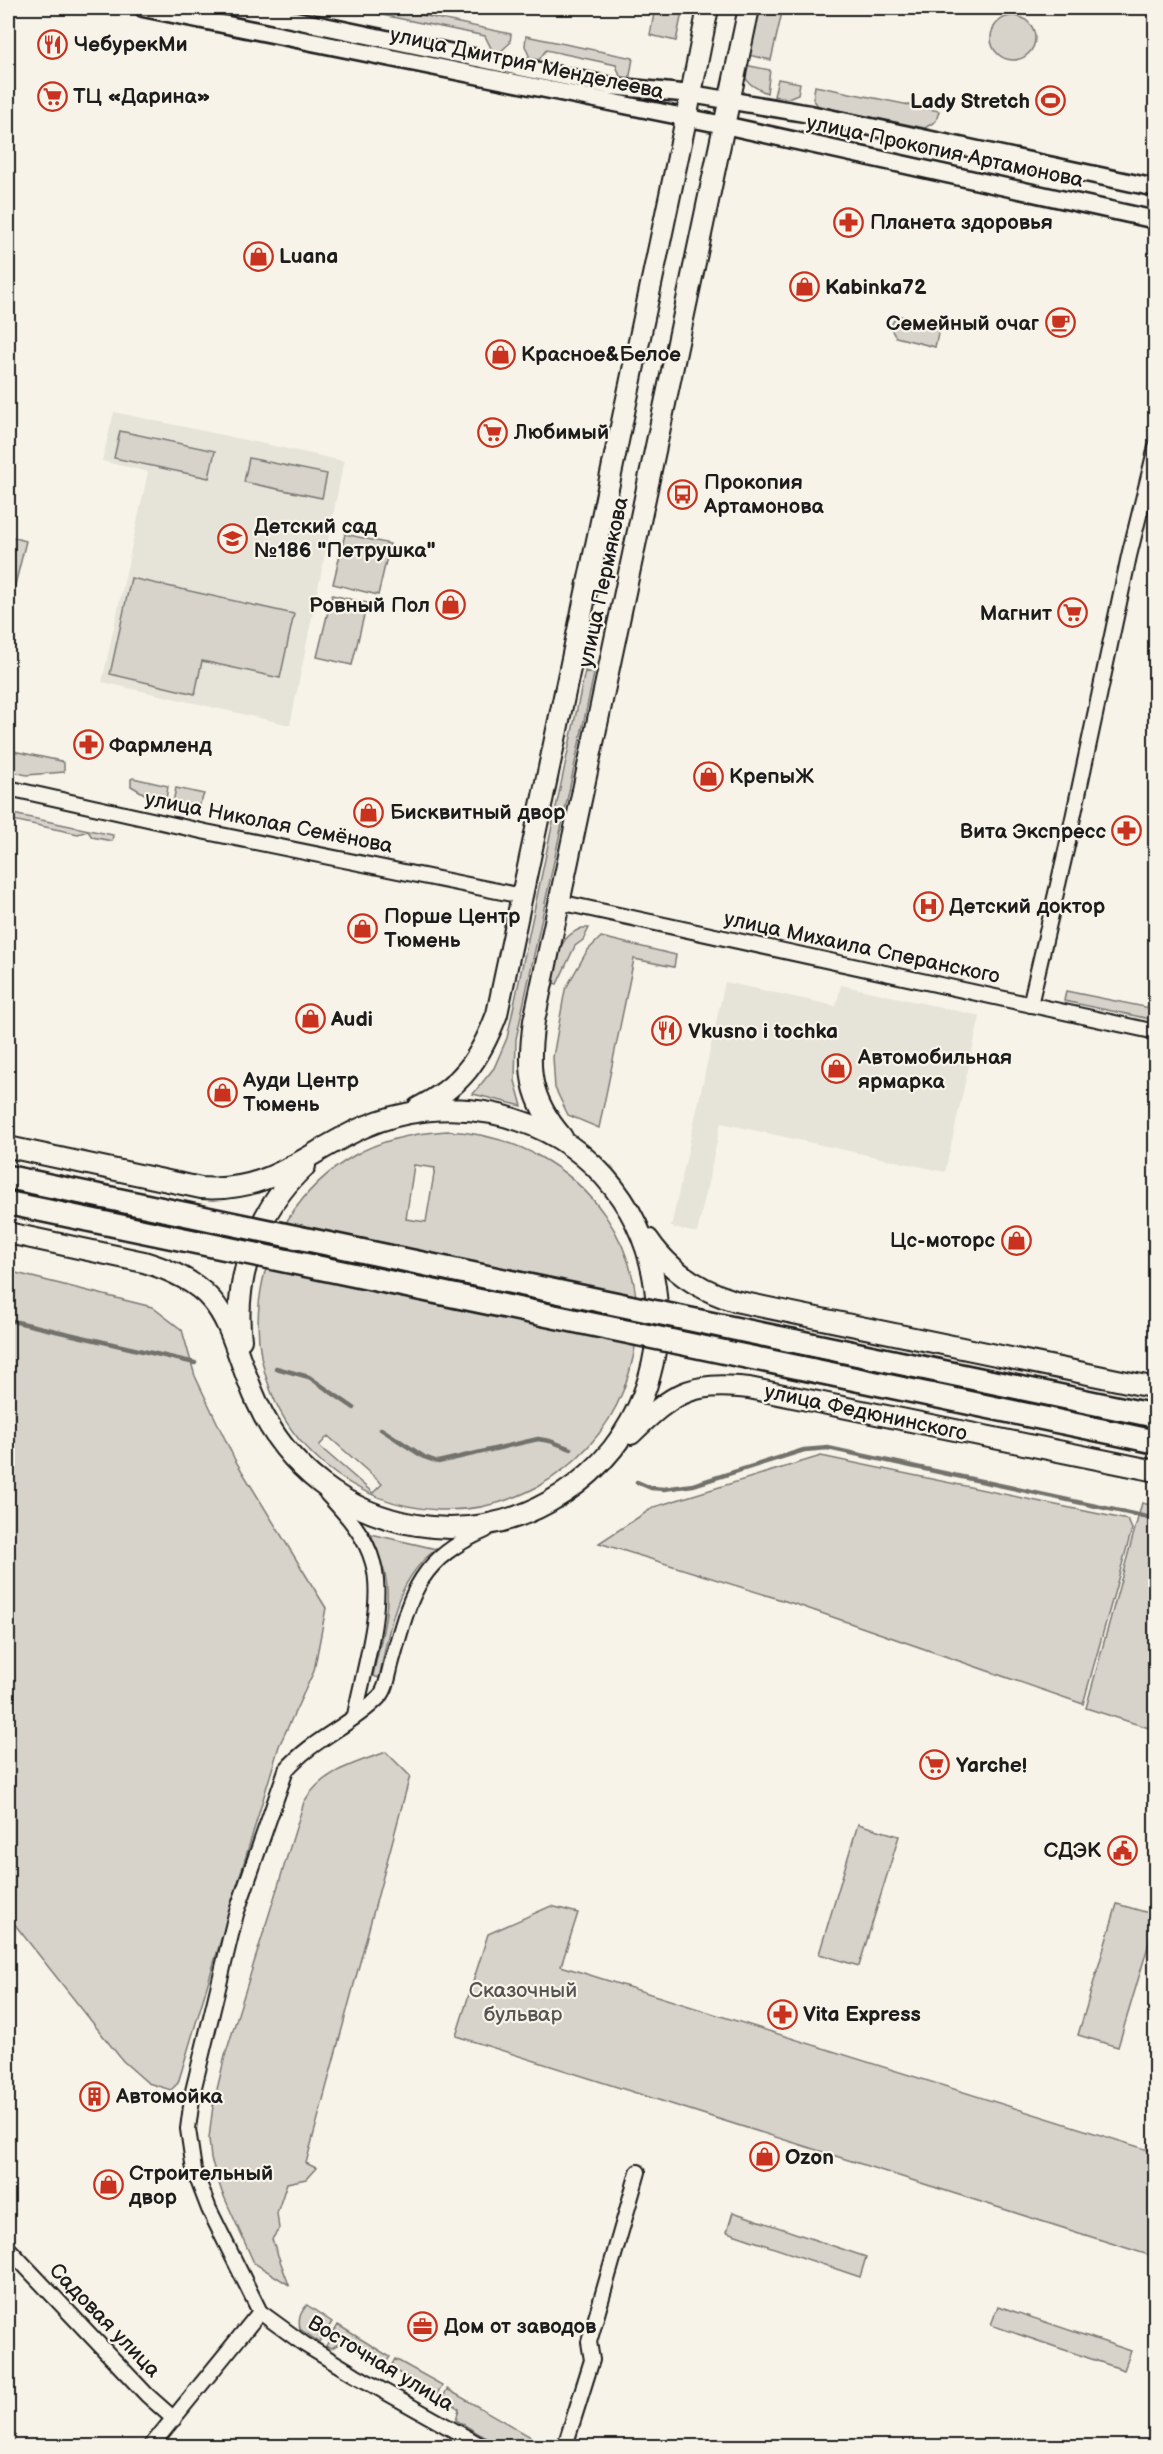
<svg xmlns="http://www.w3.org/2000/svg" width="1163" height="2454" viewBox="0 0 1163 2454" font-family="'Balsamiq Sans',sans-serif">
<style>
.built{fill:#e6e3d9}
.green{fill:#d7d3cb;stroke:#7a7874;stroke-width:1.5;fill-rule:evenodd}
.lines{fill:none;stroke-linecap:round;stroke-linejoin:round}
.stream{stroke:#72716c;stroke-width:4.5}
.minor-casing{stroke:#1c1c1c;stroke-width:18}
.tertiary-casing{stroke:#1c1c1c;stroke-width:21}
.secondary-casing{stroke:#1c1c1c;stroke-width:24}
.trunk-casing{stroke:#1c1c1c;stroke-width:27}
.minor{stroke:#f7f3e8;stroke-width:14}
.tertiary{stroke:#f7f3e8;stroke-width:16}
.secondary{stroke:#f7f3e8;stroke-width:20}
.trunk{stroke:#f7f3e8;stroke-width:22}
.trunk-bridge-casing{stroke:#1c1c1c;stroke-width:27;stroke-linecap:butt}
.trunk-bridge{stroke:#f7f3e8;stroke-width:22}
.labels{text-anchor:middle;stroke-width:4.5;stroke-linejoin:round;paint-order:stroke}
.poi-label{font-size:21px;font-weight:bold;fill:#1c1c1c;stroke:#f7f3e8;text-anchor:start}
.street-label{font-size:21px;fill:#1c1c1c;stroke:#f7f3e8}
.park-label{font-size:21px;fill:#545351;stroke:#f7f3e8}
</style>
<rect width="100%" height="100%" fill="#f7f3e8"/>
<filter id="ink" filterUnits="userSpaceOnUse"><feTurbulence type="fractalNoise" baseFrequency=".0167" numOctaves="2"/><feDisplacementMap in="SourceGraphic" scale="12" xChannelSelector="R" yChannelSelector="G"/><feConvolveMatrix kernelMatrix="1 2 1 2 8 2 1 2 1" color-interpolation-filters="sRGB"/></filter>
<g filter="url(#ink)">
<!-- built -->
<path class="built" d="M114,412l230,49 -54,264 -188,-43 46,-210 -46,-11z
M725,982l111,24 5,-21 139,31 -35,156 -224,-49 -24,110 -26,-6z"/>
<!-- green -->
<path class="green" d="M348,8h41l122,26 -1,9 -10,9 -8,-2 -7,-14z
M655,8h28l-7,33 -26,-6z
M758,8h25l-12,52 -23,-5z
M991 38a22 22 0 1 1 44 0a22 22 0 1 1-44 0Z
M526,36l107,22 -4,23 -8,-2 -5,-14 -70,-15 -7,10 -9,-2 -5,-12z
M745,65l25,5 -3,23c-14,-6 -26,-12 -22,-28z
M778,79l22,4 -2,11 -10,4 -14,-2z
M815,86l124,25 -3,10 -11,7 -107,-22 -5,-7z
M900,316l40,9 -5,22 -39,-10c-7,-8 -6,-16 4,-21z
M120,431l95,20 -6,27 -95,-20z
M249,458l78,16 -5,24 -78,-16z
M345,534l45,10 -12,51 -45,-11z
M8,536l18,5 -16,64 -2,-1z
M131,578l163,36 -14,64 -78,-17 -7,33 -85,-20z
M332,595l35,8 -15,62 -35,-8z
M585,671l9,3 -78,365 -1,42 7,25 -49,-12 21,-26 13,-30z
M8,750l53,11 3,2v9l-37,3 -19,-4z
M133,778l35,8 -3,20 -34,-20v-7z
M176,788l28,6c-7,21 -14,16 -32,13z
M8,813l105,22 -1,6 -20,-4 -4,-6 -10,3 -70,-15z
M582,928h7l-6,12 -8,6 -18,38 -4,-1c5,-25 3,-45 29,-55z
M601,937l75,18 -2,12 -40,-8 -35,169 -31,-13 -13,-27 -2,-31 12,-67 22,-39z
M1066,991l89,18v11l-91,-19z
M447,1131c135,6 227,131 176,260 -16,41 -48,75 -86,96 -30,16 -64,24 -98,23 -42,-2 -82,-18 -115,-45 -101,-85 -82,-245 31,-310 28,-16 60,-22 92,-24zM414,1165l21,3 -9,54 -20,-3zM328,1436l54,48 -9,9 -54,-47z
M8,1271l144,36 30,23 13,46 40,84 91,148 -12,63 -35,75 -101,337 -7,7 -23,-7 -25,-22 -115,-145z
M821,1456l307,64 4,9 -49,175 -285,-99 -199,-62 55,-36z
M1142,1503l13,3v224l-69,-22z
M371,1534l65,15c-42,33 -46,79 -57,129l-6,-2c6,-30 18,-67 13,-97 -3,-16 -9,-30 -15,-45z
M386,1752l24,24 -104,387 10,5 -10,11 -19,4 -10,30 2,16 -7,10 17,46 -35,-22 -32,-71 -11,-33 -2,-21 4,-32 12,-50 79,-254c18,-31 50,-38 82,-50z
M858,1824l41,12 -40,130 -40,-12z
M1117,1904l39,11 -1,8 -37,124 -40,-12z
M551,1906l27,7 -17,53 594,186v105l-699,-221 32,-102z
M733,2212l133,45 -6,20 -133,-45z
M307,2305l25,17 -13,20 -19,-13c-2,-10 0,-16 7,-24z
M998,2306l133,45 -7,19 -133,-45z
M338,2325l52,32 -6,8 -42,-23 -10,6 -6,-2z
M395,2359l47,26 -5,9 -47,-26z
M447,2389l84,48 -3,9h-29l-43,-26 3,-11 -16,-11z"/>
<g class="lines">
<!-- stream -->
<path class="stream" d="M8,1320l187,43
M276,1368l33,9 45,31
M381,1429l43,28 14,5 100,-23 12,2 21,8
M637,1482l14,6 13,1 29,-4 111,-35 24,-2 328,71"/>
<defs>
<path id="minor" d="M8,788l198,44 316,64
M559,902l597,130
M1030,1005l37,-159 62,-290 27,-109
M327,1494c19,20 39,42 46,69 12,41 -10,110 -18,152
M8,2248l139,147 27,24
M151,2446l109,-134
M482,2446l-127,-71 -51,-31 -44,-32 -51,-103 -15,-39 -6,-41 5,-38 43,-177 50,-144c26,-31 66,-45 94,-74 7,-7 9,-25 12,-35 19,-67 25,-101 94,-131
M565,2446l27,-86 -3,-18 49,-170"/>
<path id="tertiary" d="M143,8l581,117 432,95
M238,8l373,78 80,8 119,20 346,74"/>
<path id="secondary" d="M418,1108c44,-22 62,-49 79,-94l189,-895 22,-111
M562,1137c-33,-38 -35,-68 -28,-116l215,-1013
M8,1147l193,41c70,5 104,-35 163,-61 39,-17 84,-22 127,-14 191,38 227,295 58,389 -39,22 -87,31 -132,23 -71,-11 -131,-58 -160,-123 -33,-73 -23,-113 -113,-140l-136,-29
M648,1239c21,31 51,51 87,62l421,87
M241,1340c-8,-63 17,-131 64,-174
M631,1434c41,-40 59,-53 118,-46l407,83"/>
<path id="trunk" d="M794,1341l362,75
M1114,1433l42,9"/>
</defs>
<!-- minor casing -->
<use href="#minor" class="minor-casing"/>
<!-- tertiary casing -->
<use href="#tertiary" class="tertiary-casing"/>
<!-- secondary casing -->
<use href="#secondary" class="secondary-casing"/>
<!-- trunk casing -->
<use href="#trunk" class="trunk-casing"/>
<!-- minor -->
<use href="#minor" class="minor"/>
<!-- tertiary -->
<use href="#tertiary" class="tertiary"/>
<!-- secondary -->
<use href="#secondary" class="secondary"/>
<!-- trunk -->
<use href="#trunk" class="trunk"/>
<defs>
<path id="trunk-bridge" d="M8,1177l786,164
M8,1203l1106,230"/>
</defs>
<!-- trunk-bridge casing -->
<use href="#trunk-bridge" class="trunk-bridge-casing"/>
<!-- trunk-bridge -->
<use href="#trunk-bridge" class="trunk-bridge"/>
</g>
</g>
<!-- icons -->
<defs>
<symbol id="restaurant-ring" viewBox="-11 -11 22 22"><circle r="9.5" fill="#f7f3e8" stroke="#c8321e" stroke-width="1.5"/><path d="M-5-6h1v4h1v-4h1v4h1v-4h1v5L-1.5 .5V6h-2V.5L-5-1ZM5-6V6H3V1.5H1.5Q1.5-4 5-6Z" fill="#c8321e"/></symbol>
<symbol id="supermarket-ring" viewBox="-11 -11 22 22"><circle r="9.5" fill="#f7f3e8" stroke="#c8321e" stroke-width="1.5"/><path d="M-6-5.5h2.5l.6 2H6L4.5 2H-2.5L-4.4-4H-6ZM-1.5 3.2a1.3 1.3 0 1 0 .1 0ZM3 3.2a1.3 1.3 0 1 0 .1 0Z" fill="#c8321e"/></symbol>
<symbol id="stadium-ring" viewBox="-11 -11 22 22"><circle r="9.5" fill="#f7f3e8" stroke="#c8321e" stroke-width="1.5"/><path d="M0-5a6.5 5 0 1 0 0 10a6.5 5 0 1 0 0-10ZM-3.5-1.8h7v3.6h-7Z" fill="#c8321e"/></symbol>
<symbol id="pharmacy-ring" viewBox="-11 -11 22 22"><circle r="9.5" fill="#f7f3e8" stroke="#c8321e" stroke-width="1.5"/><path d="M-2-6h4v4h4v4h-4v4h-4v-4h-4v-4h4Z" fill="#c8321e"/></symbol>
<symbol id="shop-ring" viewBox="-11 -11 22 22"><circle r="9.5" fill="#f7f3e8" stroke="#c8321e" stroke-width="1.5"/><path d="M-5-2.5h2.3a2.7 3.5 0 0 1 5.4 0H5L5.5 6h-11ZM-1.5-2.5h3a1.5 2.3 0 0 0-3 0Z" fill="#c8321e"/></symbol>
<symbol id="cafe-ring" viewBox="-11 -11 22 22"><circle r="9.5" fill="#f7f3e8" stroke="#c8321e" stroke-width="1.5"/><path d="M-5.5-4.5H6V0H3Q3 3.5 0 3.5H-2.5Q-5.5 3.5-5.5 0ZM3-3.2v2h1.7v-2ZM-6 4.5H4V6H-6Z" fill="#c8321e"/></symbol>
<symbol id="bus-ring" viewBox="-11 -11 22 22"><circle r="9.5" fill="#f7f3e8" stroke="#c8321e" stroke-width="1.5"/><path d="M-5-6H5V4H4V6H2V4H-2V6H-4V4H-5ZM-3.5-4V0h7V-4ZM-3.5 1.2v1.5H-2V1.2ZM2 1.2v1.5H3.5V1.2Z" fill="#c8321e"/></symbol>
<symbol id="school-ring" viewBox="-11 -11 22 22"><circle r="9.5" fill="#f7f3e8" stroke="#c8321e" stroke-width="1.5"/><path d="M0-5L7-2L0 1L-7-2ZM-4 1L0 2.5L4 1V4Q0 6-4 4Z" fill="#c8321e"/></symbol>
<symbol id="hospital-ring" viewBox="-11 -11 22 22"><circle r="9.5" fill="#f7f3e8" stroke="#c8321e" stroke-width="1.5"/><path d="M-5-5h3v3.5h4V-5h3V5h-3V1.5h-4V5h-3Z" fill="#c8321e"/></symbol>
<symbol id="civic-ring" viewBox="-11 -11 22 22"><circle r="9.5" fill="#f7f3e8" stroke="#c8321e" stroke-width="1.5"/><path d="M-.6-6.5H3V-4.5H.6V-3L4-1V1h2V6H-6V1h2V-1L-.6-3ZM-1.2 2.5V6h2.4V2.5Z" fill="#c8321e"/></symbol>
<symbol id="building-ring" viewBox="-11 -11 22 22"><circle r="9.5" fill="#f7f3e8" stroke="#c8321e" stroke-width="1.5"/><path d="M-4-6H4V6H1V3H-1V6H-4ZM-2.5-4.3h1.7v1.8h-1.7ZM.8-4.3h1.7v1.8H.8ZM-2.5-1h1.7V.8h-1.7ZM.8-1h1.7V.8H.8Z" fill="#c8321e"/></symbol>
<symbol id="office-ring" viewBox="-11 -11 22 22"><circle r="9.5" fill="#f7f3e8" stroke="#c8321e" stroke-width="1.5"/><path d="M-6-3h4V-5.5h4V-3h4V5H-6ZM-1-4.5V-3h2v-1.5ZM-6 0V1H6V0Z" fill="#c8321e"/></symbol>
</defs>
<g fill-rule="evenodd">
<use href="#restaurant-ring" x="36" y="28" width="33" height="33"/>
<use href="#supermarket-ring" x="36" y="80" width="33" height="33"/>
<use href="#stadium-ring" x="1034" y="84" width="33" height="33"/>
<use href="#pharmacy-ring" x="832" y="206" width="33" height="33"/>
<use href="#shop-ring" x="242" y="240" width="33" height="33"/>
<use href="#shop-ring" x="788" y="270" width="33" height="33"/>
<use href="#cafe-ring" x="1044" y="306" width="33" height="33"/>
<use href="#shop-ring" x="484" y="338" width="33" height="33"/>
<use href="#supermarket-ring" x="476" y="416" width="33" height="33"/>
<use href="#bus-ring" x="666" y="478" width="33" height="33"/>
<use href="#school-ring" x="216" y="522" width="33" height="33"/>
<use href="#shop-ring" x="434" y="588" width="33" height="33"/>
<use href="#supermarket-ring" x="1056" y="596" width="33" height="33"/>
<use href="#pharmacy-ring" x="72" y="728" width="33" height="33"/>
<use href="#shop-ring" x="692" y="760" width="33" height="33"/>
<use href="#shop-ring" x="352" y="796" width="33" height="33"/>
<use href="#pharmacy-ring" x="1110" y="814" width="33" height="33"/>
<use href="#hospital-ring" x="912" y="890" width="33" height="33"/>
<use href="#shop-ring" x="346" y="912" width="33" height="33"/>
<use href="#shop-ring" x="294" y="1002" width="33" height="33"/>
<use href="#restaurant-ring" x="650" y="1014" width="33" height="33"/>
<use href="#shop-ring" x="820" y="1052" width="33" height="33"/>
<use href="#shop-ring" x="206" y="1076" width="33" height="33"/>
<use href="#shop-ring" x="1000" y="1224" width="33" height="33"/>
<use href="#supermarket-ring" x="918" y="1748" width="33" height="33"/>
<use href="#civic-ring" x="1106" y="1834" width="33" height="33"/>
<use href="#pharmacy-ring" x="766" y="1998" width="33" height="33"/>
<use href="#building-ring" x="78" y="2080" width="33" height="33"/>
<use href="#shop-ring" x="748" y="2140" width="33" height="33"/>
<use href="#shop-ring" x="92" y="2168" width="33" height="33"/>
<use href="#office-ring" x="406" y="2310" width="33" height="33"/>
</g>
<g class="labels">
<!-- poi labels -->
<g class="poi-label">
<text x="74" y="51">ЧебурекМи</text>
<text x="73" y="103">ТЦ «Дарина»</text>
<text x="1030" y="108" text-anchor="end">Lady Stretch</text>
<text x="870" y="229">Планета здоровья</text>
<text x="279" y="263">Luana</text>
<text x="825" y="294">Kabinka72</text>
<text x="1039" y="330" text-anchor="end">Семейный очаг</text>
<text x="521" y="361">Красное&amp;Белое</text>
<text x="514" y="439">Любимый</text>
<text x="704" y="489">Прокопия<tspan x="704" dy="24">Артамонова</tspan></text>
<text x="254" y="533">Детский сад<tspan x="254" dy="24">№186 "Петрушка"</tspan></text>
<text x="430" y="612" text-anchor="end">Ровный Пол</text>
<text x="1052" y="620" text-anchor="end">Магнит</text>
<text x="109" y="752">Фармленд</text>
<text x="729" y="783">КрепыЖ</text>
<text x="390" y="819">Бисквитный двор</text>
<text x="1106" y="838" text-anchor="end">Вита Экспресс</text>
<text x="949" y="913">Детский доктор</text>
<text x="384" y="923">Порше Центр<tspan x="384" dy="24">Тюмень</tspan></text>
<text x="331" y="1026">Audi</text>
<text x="688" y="1038">Vkusno i tochka</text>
<text x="858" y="1064">Автомобильная<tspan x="858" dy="24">ярмарка</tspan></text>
<text x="243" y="1087">Ауди Центр<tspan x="243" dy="24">Тюмень</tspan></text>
<text x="995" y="1247" text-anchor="end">Цс-моторс</text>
<text x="956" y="1772">Yarche!</text>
<text x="1101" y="1857" text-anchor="end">СДЭК</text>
<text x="803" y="2021">Vita Express</text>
<text x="116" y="2103">Автомойка</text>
<text x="785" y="2164">Ozon</text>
<text x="129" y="2180">Строительный<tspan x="129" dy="24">двор</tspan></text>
<text x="444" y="2333">Дом от заводов</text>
</g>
<!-- street labels -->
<g class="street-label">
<text transform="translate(527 63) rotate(12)" y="7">улица Дмитрия Менделеева</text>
<text transform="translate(945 151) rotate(12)" y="7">улица Прокопия Артамонова</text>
<text transform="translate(603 582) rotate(-78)" y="7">улица Пермякова</text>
<text transform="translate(269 822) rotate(11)" y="7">улица Николая Семёнова</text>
<text transform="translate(862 947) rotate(12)" y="7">улица Михаила Сперанского</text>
<text transform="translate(866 1412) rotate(12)" y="7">улица Федюнинского</text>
<text transform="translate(105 2320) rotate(46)" y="7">Садовая улица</text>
<text transform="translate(381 2363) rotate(31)" y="7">Восточная улица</text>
</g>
<!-- park labels -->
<g class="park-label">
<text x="523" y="1997">Сказочный<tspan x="523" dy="24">бульвар</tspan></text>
</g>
</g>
<!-- margin -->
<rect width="1163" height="2454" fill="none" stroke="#f7f3e8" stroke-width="30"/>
<rect x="15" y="15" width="1133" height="2424" fill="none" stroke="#1c1c1c" stroke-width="2" filter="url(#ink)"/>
</svg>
